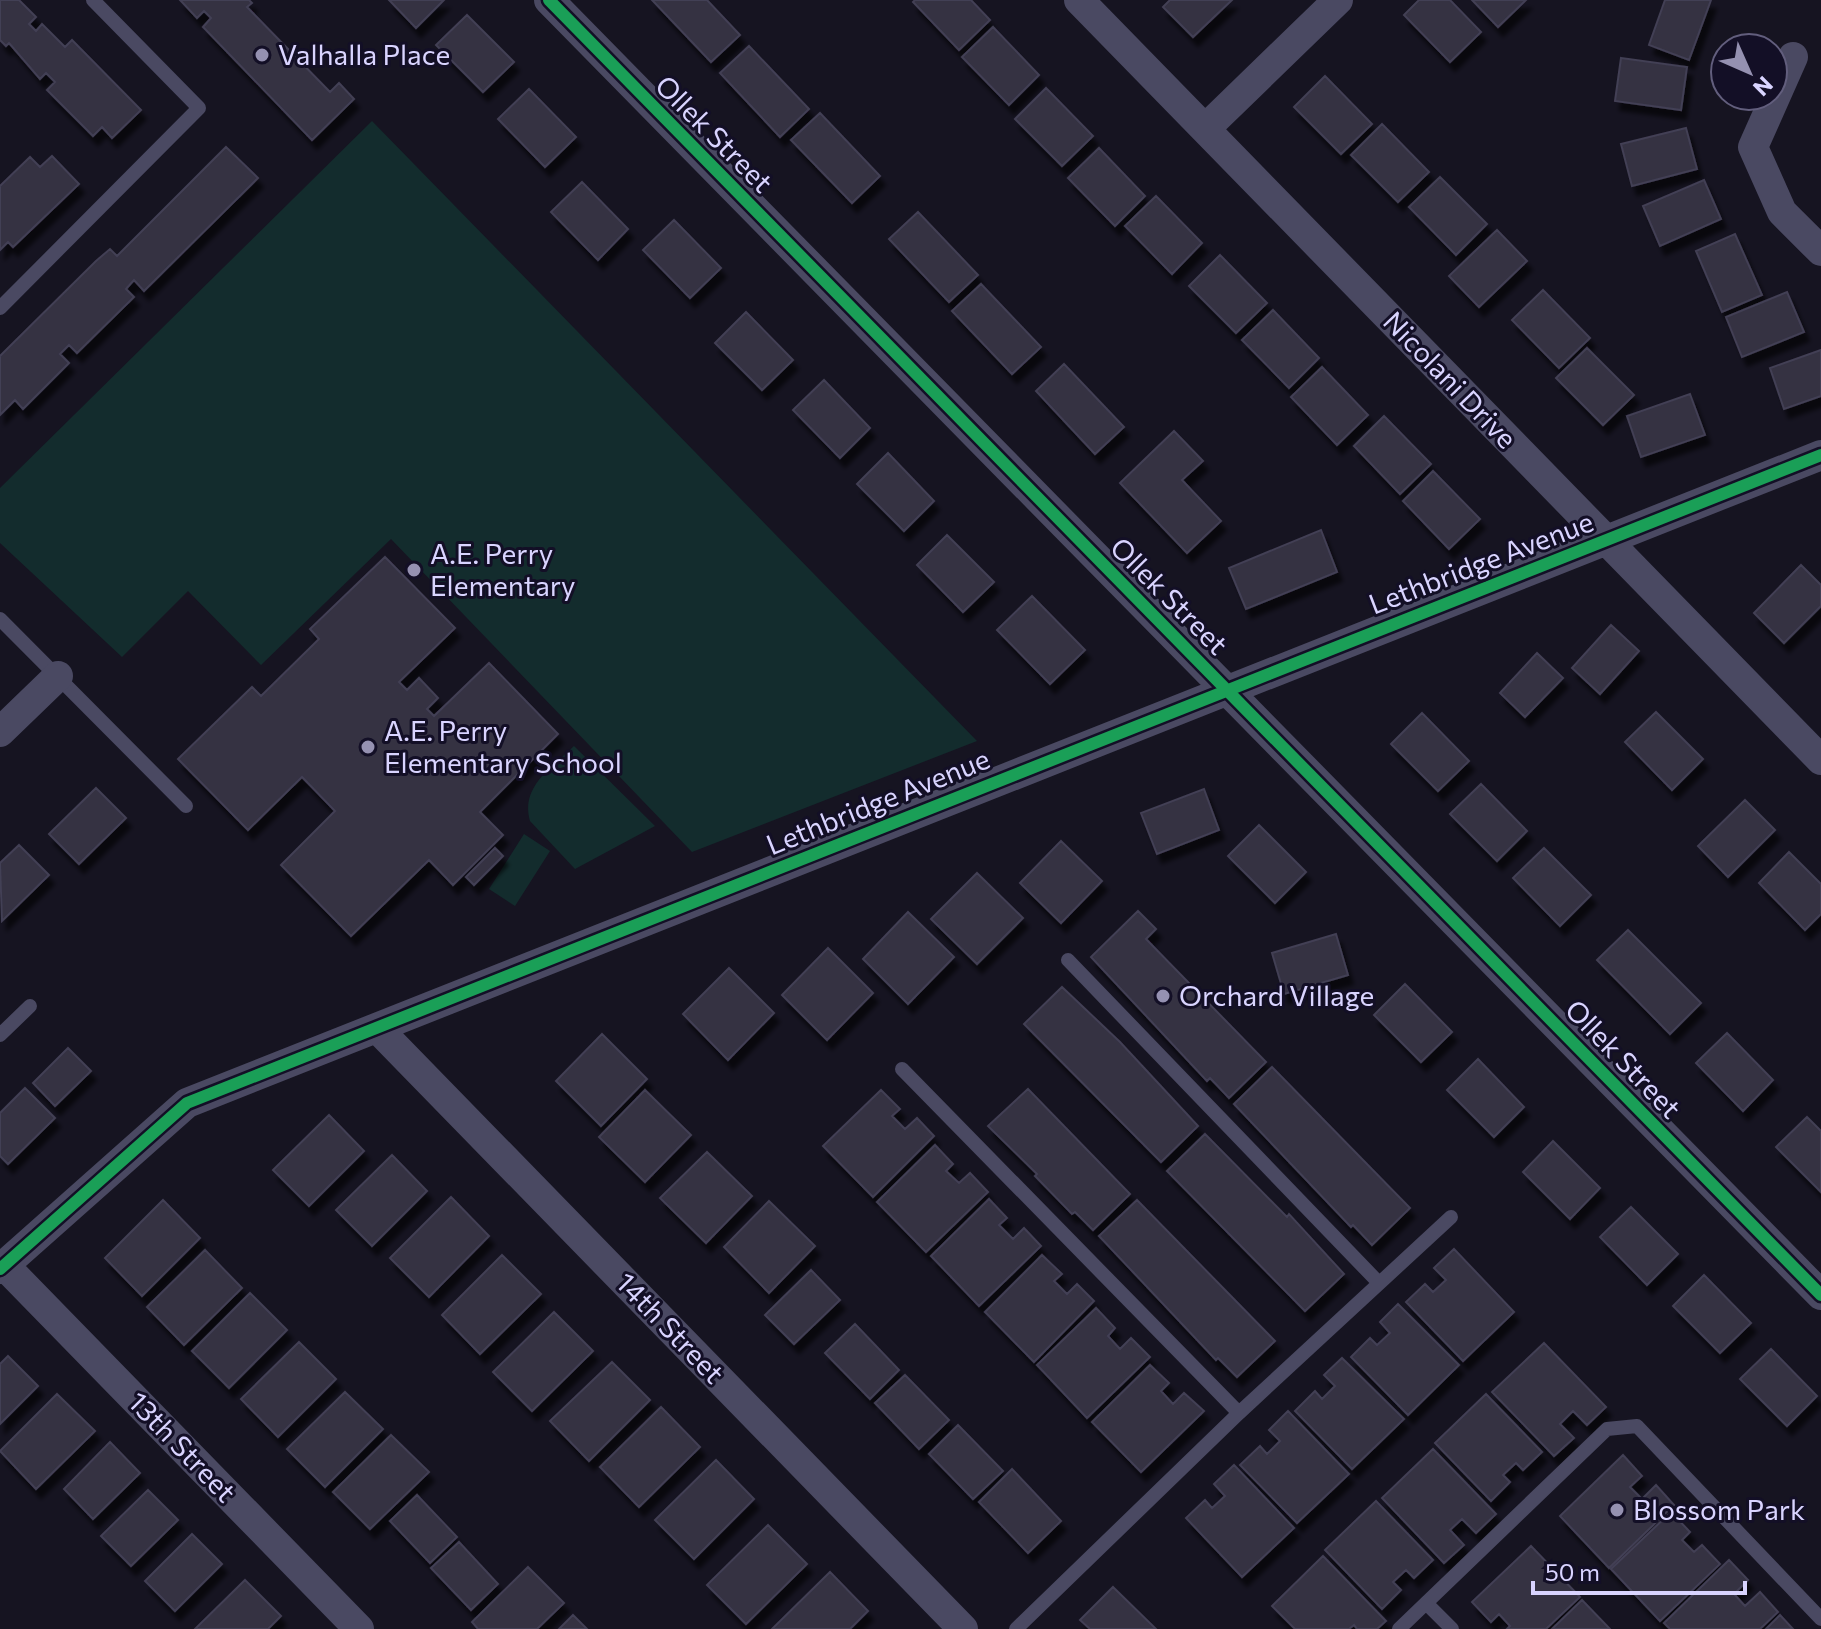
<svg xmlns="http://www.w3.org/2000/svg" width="1821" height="1629" viewBox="0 0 1821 1629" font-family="Commissioner,sans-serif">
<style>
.green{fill:#132c2d}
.building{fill:#343243;stroke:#433f54;stroke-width:2;filter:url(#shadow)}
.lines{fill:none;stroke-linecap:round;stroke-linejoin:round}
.service{stroke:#4a4962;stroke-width:14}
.minor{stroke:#4a4962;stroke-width:30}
.cycleway-casing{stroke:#130f26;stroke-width:17}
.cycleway{stroke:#1a9f57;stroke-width:12}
.poi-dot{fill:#9591b1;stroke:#130f26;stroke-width:3}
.labels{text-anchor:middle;stroke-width:6;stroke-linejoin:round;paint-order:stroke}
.poi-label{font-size:28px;fill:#d9d4ff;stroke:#130f26;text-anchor:start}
.street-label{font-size:28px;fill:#d9d4ff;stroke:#130f26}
</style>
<defs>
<filter id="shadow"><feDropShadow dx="5" dy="9" stdDeviation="2" flood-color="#0009"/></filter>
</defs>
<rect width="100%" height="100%" fill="#161421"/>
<!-- green -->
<path class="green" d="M372,121l605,620 -285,111 -301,-313 -130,126 -73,-74 -66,66 -122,-114v-55z
M574,746l81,80 -80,43 -45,-48c-10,-34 22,-54 44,-75z
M524,834l26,17 -35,55 -26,-17z"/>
<!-- building -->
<path class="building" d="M0,0h19l17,17 -7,7 7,7 6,-7 23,23 7,-7 69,70 -29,28 -10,-11 -9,9 -46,-46 8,-8 -9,-9 -6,6 -31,-36 -3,3 -6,-6z
M180,0h69l3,3 -5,4 83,85 9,-9 15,16 -42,41 -109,-113 8,-9 -7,-7 -7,7z
M389,0h55l-28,28z
M652,0h55l33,35 -29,27z
M915,0h56l19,20 -31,30 -46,-48z
M1170,0h62l-39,37 -30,-30z
M1419,0h31l31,32 -31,30 -46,-47z
M1472,0h54l-28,27z
M1665,0h46l-22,60 -40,-15z
M467,15l47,47 -31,30 -47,-47z
M993,27l46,48 -30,30 -47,-48z
M749,46l60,63 -29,28 -60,-64z
M1621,58l66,9 -6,43 -66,-9z
M1325,76l47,48 -31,30 -47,-47z
M1046,88l47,48 -31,30 -47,-47z
M529,89l47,48 -31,30 -47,-48z
M820,113l60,63 -28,27 -61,-63z
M1382,124l47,48 -31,30 -47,-47z
M1686,128l11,41 -65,17 -11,-42z
M226,147l32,31 -114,113 -10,-11 -8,9 8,8 -57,56 -8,-8 -9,9 9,9 -46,46 -8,-9 -15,15v-59l96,-95 14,-12 7,7z
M1099,148l46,48 -30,30 -47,-48z
M52,156l27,28 -66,63 -5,-5 -8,8v-64l30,-29 10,10z
M1440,177l47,47 -31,31 -47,-48z
M1704,180l17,39 -61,27 -17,-40z
M582,182l46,47 -30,31 -47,-48z
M1156,196l46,47 -30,31 -47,-48z
M918,212l60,63 -29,27 -60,-63z
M674,220l47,48 -31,30 -47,-48z
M1497,230l30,31 -48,46 -30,-31z
M1735,234l27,61 -40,17 -26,-61z
M1220,255l47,48 -31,30 -47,-47z
M981,284l60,63 -29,27 -60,-63z
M1543,290l47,48 -31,30 -47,-48z
M1787,292l17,40 -62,25 -16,-40z
M1273,310l46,48 -30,30 -47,-48z
M746,312l47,48 -31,30 -47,-47z
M1587,348l47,47 -31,30 -47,-47z
M1821,350v46l-37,13 -14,-41z
M1064,364l60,63 -29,27 -59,-63z
M1322,367l46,48 -31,30 -46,-48z
M824,380l46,48 -30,30 -47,-48z
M1690,394l15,41 -64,22 -14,-41z
M1384,416l47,48 -31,30 -46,-48z
M1174,431l29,30 -21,19 39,41 -34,32 -67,-70z
M888,453l46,48 -30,30 -47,-47z
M1433,471l47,48 -31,30 -46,-48z
M1321,530l16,42 -91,37 -17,-41z
M947,535l47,47 -31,30 -46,-47z
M385,557l70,71 -56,54 8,8 12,-12 19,20 -11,11 7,7 55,-53 69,71 -78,78 23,23 -50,50 -24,-25 -78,76 -70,-71 54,-54 -33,-34 -54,53 -70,-71 74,-72 9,9 58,-57 -9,-10z
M1801,565l20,20v21l-37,37 -30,-30z
M1032,596l53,54 -35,34 -53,-54z
M1611,625l28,26 -39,43 -28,-26z
M1537,653l26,25 -38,39 -25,-24z
M1656,712l47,47 -31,31 -47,-48z
M1422,713l47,48 -31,30 -47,-47z
M1481,784l46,47 -30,30 -47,-47z
M96,788l30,30 -47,46 -30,-30z
M1204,789l15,41 -62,24 -16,-41z
M1745,800l30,30 -47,47 -30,-31z
M1259,825l47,47 -31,31 -47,-47z
M1061,841l41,40 -41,42 -41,-40z
M19,845l30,30 -47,46 -2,-58z
M495,848l8,8 -29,29 -8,-8z
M1544,848l47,47 -31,31 -47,-48z
M1789,852l32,32v30l-16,16 -46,-47z
M977,873l46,45 -46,46 -46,-45z
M1138,911l18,18 -10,10 120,123 -37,36 -19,-20 -3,3 -116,-124z
M908,912l46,45 -46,47 -45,-45z
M1628,930l73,73 -31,31 -73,-74z
M1336,934l12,41 -64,19 -12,-41z
M828,948l45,45 -46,47 -45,-45z
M729,968l45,45 -46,47 -45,-46z
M1405,984l47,48 -31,30 -47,-47z
M1062,987l58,55 78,84 -37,36 -137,-138z
M1727,1033l46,47 -30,31 -47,-48z
M602,1034l45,45 -46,47 -45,-45z
M68,1048l23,23 -36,35 -22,-23z
M1478,1059l46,48 -30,30 -47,-47z
M1272,1067l138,141 -38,37 -19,-20 -2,2 -117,-123z
M25,1088l30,30 -47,46 -8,-8v-43z
M1028,1089l102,105 -37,36 -18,-18 -3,2 -37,-38 2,-2 -49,-48z
M645,1090l46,45 -46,47 -46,-45z
M881,1090l19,19 -8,7 13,13 12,-11 17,18 -61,61 -50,-51z
M329,1115l35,36 -55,55 -36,-36z
M1807,1117l14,14v61l-45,-45z
M1205,1134l82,83 2,-3 55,60 -39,37 -138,-140z
M1553,1141l47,47 -30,31 -47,-47z
M935,1145l18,19 -7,7 13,12 11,-10 18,19 -62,60 -49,-50z
M707,1152l45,44 -46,47 -46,-45z
M392,1155l35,36 -55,55 -36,-36z
M451,1197l38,39 -60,61 -39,-39z
M989,1199l18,19 -8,7 14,14 11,-11 17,18 -62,60 -48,-50z
M163,1200l37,38 -58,58 -37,-38z
M1137,1200l138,141 -38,36 -19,-19 -2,2 -117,-124z
M769,1201l46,45 -46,47 -45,-46z
M1631,1207l47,47 -31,31 -47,-48z
M1454,1249l60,63 -51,49 -57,-59 19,-18 8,8 13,-12 -12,-12z
M205,1250l37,38 -58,57 -37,-38z
M502,1255l39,39 -61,60 -38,-39z
M1042,1255l20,19 -8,7 13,13 10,-10 17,17 -60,61 -49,-50z
M811,1270l29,30 -46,44 -29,-29z
M1704,1275l47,48 -31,30 -47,-47z
M250,1293l37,37 -58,58 -37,-37z
M1398,1304l61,61 -51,50 -57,-58 19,-19 7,7 13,-12 -10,-11z
M1096,1308l19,20 -7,8 12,13 11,-11 19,19 -63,61 -50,-53z
M554,1312l39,39 -61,60 -39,-39z
M855,1324l44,46 -29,29 -45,-46z
M299,1342l37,37 -58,58 -37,-38z
M1544,1343l62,64 -19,18 -14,-14 -13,13 14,14 -20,18 -62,-64z
M1771,1349l46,47 -30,30 -47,-47z
M8,1356l30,30 -38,38v-60z
M1342,1358l62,61 -52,50 -57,-58 20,-20 7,8 13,-13 -11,-11z
M612,1362l38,38 -61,61 -39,-40z
M1150,1365l19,18 -8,8 12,13 11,-11 20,18 -63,61 -49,-50z
M905,1375l44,45 -30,29 -44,-46z
M345,1392l38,37 -58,58 -38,-38z
M57,1394l38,37 -59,58 -36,-38z
M1486,1394l56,58 -19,18 -7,-7 -13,12 7,7 -19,19 -56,-58z
M661,1407l39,40 -61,60 -39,-40z
M1288,1411l61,63 -52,49 -57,-58 20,-19 7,8 13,-13 -11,-11z
M958,1425l45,46 -30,28 -44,-45z
M391,1435l38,37 -59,57 -37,-37z
M110,1442l30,31 -47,46 -29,-30z
M1433,1449l63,65 -20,19 -14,-14 -12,11 14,15 -20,18 -62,-65z
M1623,1455l19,21 -12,11 12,12 14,-14 18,20 -65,63 -49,-52z
M716,1460l38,39 -60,60 -39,-39z
M1234,1465l60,63 -52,49 -56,-59 19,-18 7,8 13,-12 -11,-12z
M1012,1469l49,52 -33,32 -49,-51z
M148,1490l30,30 -47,46 -30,-30z
M417,1495l40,42 -27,26 -40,-42z
M1376,1501l57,59 -19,18 -8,-8 -13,12 8,8 -19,19 -57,-59z
M1671,1512l19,20 -8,8 12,12 8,-7 18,19 -60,57 -49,-52z
M768,1525l39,39 -61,60 -39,-39z
M192,1534l30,30 -47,47 -30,-30z
M459,1542l39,42 -27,26 -40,-42z
M1531,1546l49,51 -34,32h-39l3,-3 -11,-12 -8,8 -19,-20z
M1323,1556l63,65 -9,8h-20l-3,-4 -5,4h-54l-23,-23z
M1729,1560l19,20 -14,14 11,12 15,-14 18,20 -18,17h-90l-6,-6z
M528,1567l36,36 -27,26h-59l-6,-7z
M830,1572l38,39 -18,18h-78z
M245,1580l36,36 -13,13h-73z
M1113,1587l43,42h-66l-10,-9z
M1582,1600l28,29h-58z
M573,1615l14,14h-28z
M1780,1615l13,14h-27z"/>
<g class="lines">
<!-- service -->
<path class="service" d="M0,308l199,-200 -106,-108
M0,619l186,187
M1068,960l311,323
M0,1035l30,-29
M902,1069l337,344
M1426,1603l26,26
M1016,1629l223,-216 212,-196
M1399,1629l208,-200 30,-3 184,193"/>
<!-- minor -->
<path class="minor" d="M549,0l1272,1295
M1079,0l742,760
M1793,57l-40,90 29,65 39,39
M1205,129l133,-129
M0,732l58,-56
M377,1028l586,601
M4,1265l355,364
M0,1269l187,-166 1634,-648"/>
<defs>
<path id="cycleway" d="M549,0l1272,1295
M0,1269l187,-166 1634,-648"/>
</defs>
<!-- cycleway casing -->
<use href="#cycleway" class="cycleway-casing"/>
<!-- cycleway -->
<use href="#cycleway" class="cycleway"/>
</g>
<!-- markers -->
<g class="poi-dot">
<circle cx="262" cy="55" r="8"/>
<circle cx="414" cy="570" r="8"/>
<circle cx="368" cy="747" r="8"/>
<circle cx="1163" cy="996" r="8"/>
<circle cx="1617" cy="1510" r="8"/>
</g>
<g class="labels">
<!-- poi labels -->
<g class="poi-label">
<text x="278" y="65">Valhalla Place</text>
<text x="430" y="564">A.E. Perry<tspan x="430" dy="32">Elementary</tspan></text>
<text x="384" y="741">A.E. Perry<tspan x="384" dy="32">Elementary School</tspan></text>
<text x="1179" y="1006">Orchard Village</text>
<text x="1633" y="1520">Blossom Park</text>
</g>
<!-- street labels -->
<g class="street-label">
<text transform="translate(714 134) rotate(45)" y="10">Ollek Street</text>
<text transform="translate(1450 380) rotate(46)" y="10">Nicolani Drive</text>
<text transform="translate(1481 563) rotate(-21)" y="10">Lethbridge Avenue</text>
<text transform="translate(1169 596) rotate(45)" y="10">Ollek Street</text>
<text transform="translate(878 802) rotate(-22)" y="10">Lethbridge Avenue</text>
<text transform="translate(1623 1059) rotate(46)" y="10">Ollek Street</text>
<text transform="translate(670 1328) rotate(46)" y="10">14th Street</text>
<text transform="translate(182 1447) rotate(46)" y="10">13th Street</text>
</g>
</g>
<!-- north arrow -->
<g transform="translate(1749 72) rotate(135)"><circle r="38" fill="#130f26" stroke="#625e7d" stroke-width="2"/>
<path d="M0-6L14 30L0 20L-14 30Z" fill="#9591b1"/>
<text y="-12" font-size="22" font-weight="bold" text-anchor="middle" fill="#d9d4ff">N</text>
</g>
<!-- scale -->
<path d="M1533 1581v12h212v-12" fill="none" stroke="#d9d4ff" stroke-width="4"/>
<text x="1545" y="1581" font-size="24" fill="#d9d4ff" stroke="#130f26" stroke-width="6" paint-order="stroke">50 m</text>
</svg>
